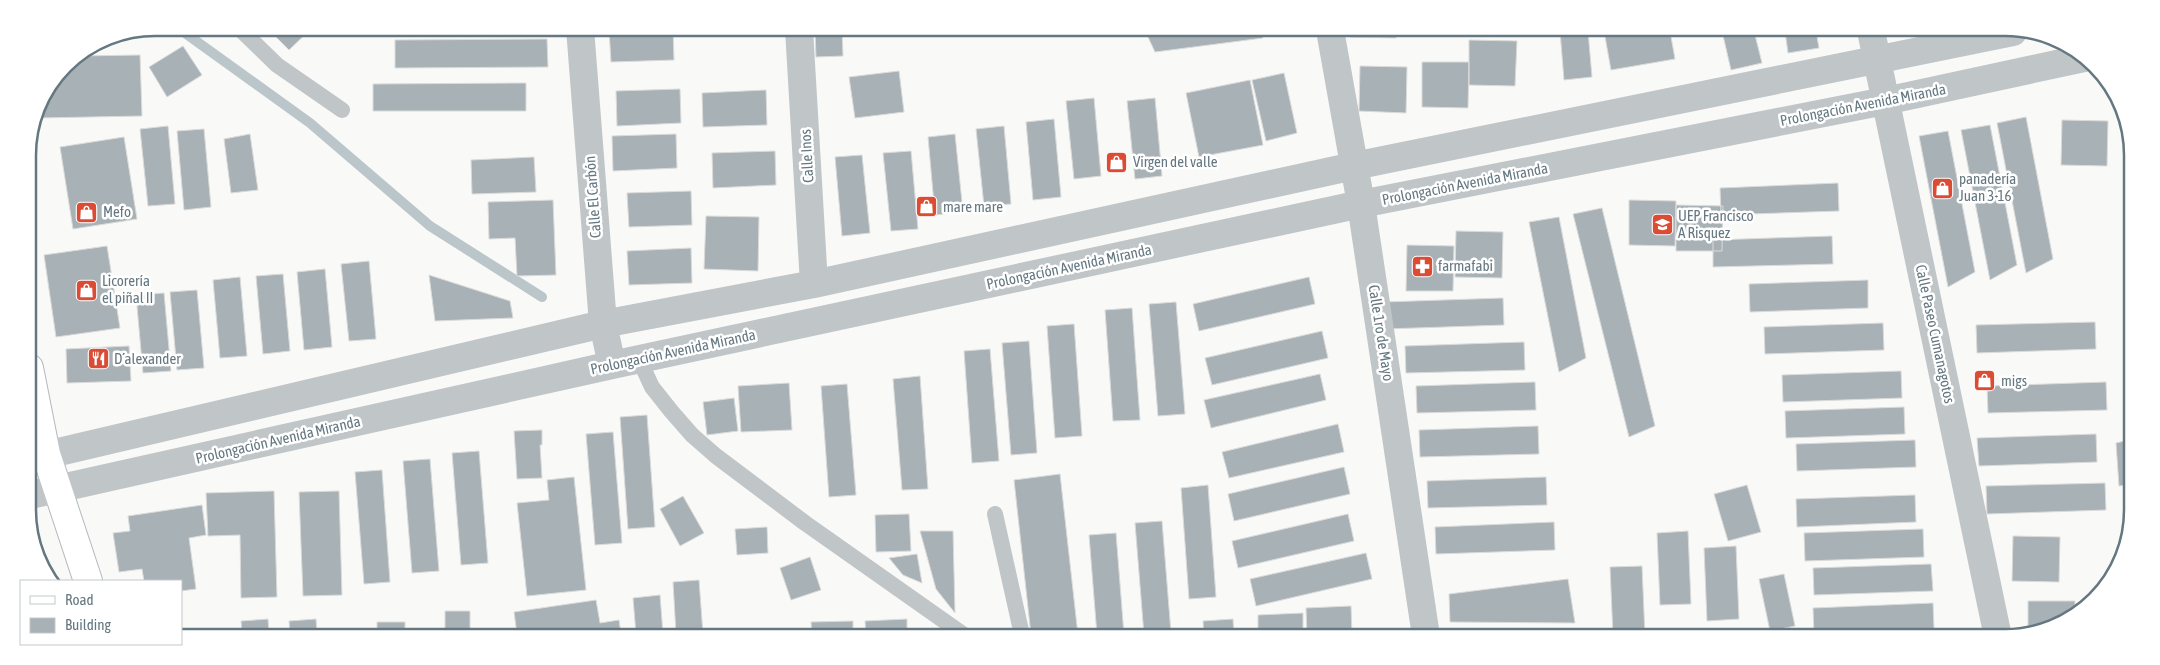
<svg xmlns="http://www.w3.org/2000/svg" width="2160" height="665" viewBox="0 0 2160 665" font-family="'Asap Condensed',sans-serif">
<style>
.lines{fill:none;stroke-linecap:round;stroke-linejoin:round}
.stream{stroke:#bac6ca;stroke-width:10}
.building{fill:#a7b1b6;stroke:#dbdbd9}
.secondary-casing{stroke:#b3b9bd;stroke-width:30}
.lane{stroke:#c0c5c8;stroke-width:16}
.street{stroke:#c0c5c8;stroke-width:28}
.secondary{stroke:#fff;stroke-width:28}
.labels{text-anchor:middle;stroke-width:5;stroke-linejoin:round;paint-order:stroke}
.street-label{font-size:15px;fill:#657780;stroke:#fff}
.poi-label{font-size:15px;fill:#657780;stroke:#fff;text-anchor:start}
.rim{fill:none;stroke:#657780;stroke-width:2.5}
</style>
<rect width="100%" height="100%" fill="#f9f9f7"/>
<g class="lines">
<!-- stream -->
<path class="stream" d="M178,28l132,95 120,103 112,71"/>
</g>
<!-- building -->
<path class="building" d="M273,28h39l-23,22 -19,-19z
M609,29h64l1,31 -63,2z
M815,29h27l1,27 -27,1z
M1183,30h76l4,8 -108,14 -7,-15z
M1350,30h46v8l-46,-1z
M1560,31h28l4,46 -28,3z
M1604,31h66l5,28 -64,11z
M1722,31h32l8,32 -31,7z
M1785,31h31l3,17 -31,5z
M547,39l1,28 -153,1v-28z
M1469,40l48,1 -2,45 -46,-1z
M183,46l19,29 -35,22 -18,-30z
M140,55l2,61 -105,2v-12l28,-41 13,-9z
M1422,62h47l-1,46 -46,-1z
M1360,66l47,1 -1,46 -47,-2z
M899,71l5,41 -49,6 -6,-41z
M1284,73l13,60 -31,8 -14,-61z
M1250,80l13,65 -64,12 -13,-64z
M526,83v28h-153v-27z
M680,89l1,34 -64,3 -1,-35z
M766,90l1,35 -64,2 -1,-34z
M1094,98l7,78 -27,3 -8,-78z
M1155,98l7,78 -27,3 -8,-78z
M2026,117l27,142 -27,14 -29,-150z
M1054,119l7,78 -28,3 -7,-78z
M2062,120l46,1 -1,45 -46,-1z
M1990,125l27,140 -27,15 -29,-150z
M168,126l7,78 -27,2 -8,-77z
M1004,126l7,78 -27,2 -8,-77z
M204,129l7,78 -27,3 -7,-79z
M1948,131l27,141 -27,15 -29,-151z
M250,134l8,56 -27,3 -7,-54z
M676,134l1,34 -64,3 -1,-35z
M955,134l8,78 -28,3 -7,-78z
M124,137l13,82 -64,10 -13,-82z
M775,151l1,34 -63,3 -1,-35z
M911,151l7,78 -27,2 -8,-78z
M862,155l8,78 -28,3 -7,-79z
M534,157l2,35 -64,2 -1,-34z
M1838,183l1,28 -118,4 -1,-27z
M691,191l1,34 -63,2 -2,-34z
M553,200l3,75 -39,1 -2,-38 -26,1 -1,-37z
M1629,200l47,1 -1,45 -46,-1z
M1676,205l47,1 -1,45h-46z
M1602,208l53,218 -26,11 -56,-223z
M706,216l53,1 -1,54 -54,-2z
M1559,217l27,141 -27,14 -30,-150z
M1456,231l47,1 -1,46 -47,-1z
M1832,236l1,28 -120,3v-27z
M1407,245l47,1 -1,45h-47z
M107,246l13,82 -64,9 -12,-82z
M691,248l1,35 -63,2 -2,-34z
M369,261l7,78 -27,2 -8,-77z
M325,269l7,78 -28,3 -7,-78z
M283,274l7,77 -27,3 -7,-78z
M429,275l81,26 3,17 -78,3z
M240,277l7,79 -27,2 -7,-78z
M1309,277l6,27 -116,27 -6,-27z
M1868,280v28l-118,4 -1,-28z
M197,290l7,78 -27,2 -7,-78z
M164,293l7,78 -28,2 -7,-78z
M1503,298l1,27 -119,4 -1,-27z
M1176,302l9,112 -27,2 -9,-112z
M1132,308l8,112 -27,1 -8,-111z
M2095,322l1,27 -119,4 -1,-28z
M1883,323l1,27 -119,4 -1,-27z
M1074,324l8,112 -27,2 -8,-112z
M1322,331l6,27 -116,27 -7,-27z
M1029,341l8,112 -26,2 -9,-112z
M1524,342l1,28 -119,3 -1,-27z
M129,346l2,35 -64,2 -1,-34z
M990,349l9,112 -27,2 -8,-112z
M1901,371l1,27 -119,4 -1,-27z
M1320,374l6,26 -115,28 -7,-28z
M920,376l8,113 -26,1 -9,-111z
M1535,382l1,28 -119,3 -1,-27z
M2106,382l1,28 -119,3 -1,-27z
M789,383l3,47 -51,2 -3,-46z
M847,384l9,111 -27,2 -8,-111z
M734,398l4,33 -31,4 -4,-33z
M1904,407l1,27 -119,4 -1,-27z
M647,415l8,112 -27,2 -8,-112z
M1338,424l6,28 -115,26 -7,-26z
M1538,426l1,28 -119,3 -1,-27z
M542,430v15h-2l2,33 -25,1 -3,-48z
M613,432l9,111 -27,2 -9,-111z
M2096,434l1,28 -118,4 -2,-28z
M1915,440l1,27 -119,4 -1,-27z
M2129,440l-1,45 -9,1 -3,-43z
M479,451l9,112 -27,2 -9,-112z
M430,459l9,112 -27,2 -9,-112z
M1344,467l6,27 -116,27 -6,-27z
M382,470l8,112 -26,2 -9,-112z
M1060,474l18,161h-47l-17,-155z
M574,477l12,113 -59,6 -10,-93 32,-3 -2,-20z
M1546,477l1,28 -119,3 -1,-27z
M2105,483l1,27 -119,4 -1,-28z
M1208,485l8,112 -27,2 -8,-111z
M1747,485l14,47 -33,9 -14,-47z
M274,491l3,106 -36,1 -1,-63 -32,1 -2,-43z
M339,491l3,104 -39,1 -4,-104z
M1915,495l1,27 -119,5 -1,-28z
M683,496l21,37 -24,13 -20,-37z
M202,505l4,30 -17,3 7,51 -15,2v-10h-37l-2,-12 -23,3 -6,-39 17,-2 -2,-15z
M909,514l2,37 -35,1 -1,-37z
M1348,514l6,27 -116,27 -6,-27z
M1162,521l9,112 -27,2 -9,-112z
M1554,522l1,28 -119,4 -1,-27z
M767,527l1,26 -31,2 -2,-26z
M1923,529l1,28 -119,4 -1,-28z
M920,531h33l2,82 -19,-24z
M1688,531l3,73 -31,1 -3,-72z
M1116,533l8,102h-27l-8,-100z
M2013,536l47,1 -1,45 -47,-1z
M1736,546l3,73 -32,2 -3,-73z
M1366,553l6,26 -116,27 -6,-27z
M917,554l5,29 -19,-8 -14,-17z
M810,557l11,33 -30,10 -11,-32z
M1931,564l2,27 -119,4 -1,-27z
M1642,566l3,70h-32l-3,-69z
M1784,574l11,52 -25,5 -11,-52z
M1568,579l7,44 -125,-1 -1,-28z
M699,580l4,54h-27l-3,-52z
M2100,593l-16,17 -4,-9z
M660,595l3,39h-27l-3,-36z
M596,600l4,23 19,-3 2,14h-104l-3,-22z
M2028,601h47v13l-47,18z
M1933,603l1,26 -120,5 -1,-26z
M1351,606l1,30h-45l-1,-28z
M445,611h25v23h-25z
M1303,613v23h-45v-21z
M268,619l1,15 -27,-1 -1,-12z
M316,619l1,15h-27l-1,-13z
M907,619v16h-41l-1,-14z
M1233,619l1,17h-30l-1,-15z
M853,621v14h-41l-1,-13z
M377,622h28v12h-28z
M766,630v5h-41v-4z"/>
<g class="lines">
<defs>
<path id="secondary" d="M29,368l17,86 42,127"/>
</defs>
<!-- secondary casing -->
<use href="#secondary" class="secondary-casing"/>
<!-- lane -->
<path class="lane" d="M239,28l38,37 65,45
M639,359l13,28 19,24 21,24 24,21 89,67 159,112
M995,514l27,121"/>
<!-- street -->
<path class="street" d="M580,28l23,296 9,41
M799,29l15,255
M1330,30l31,174 65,432
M1871,31l127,606
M29,459l574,-135 211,-40 540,-118 659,-134
M30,495l582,-130 749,-161 524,-103 199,-43"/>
<!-- secondary -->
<use href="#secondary" class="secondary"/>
</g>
<!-- icons -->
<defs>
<symbol id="shop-square" viewBox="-11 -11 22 22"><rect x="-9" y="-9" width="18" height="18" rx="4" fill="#dc4c34" stroke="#fff"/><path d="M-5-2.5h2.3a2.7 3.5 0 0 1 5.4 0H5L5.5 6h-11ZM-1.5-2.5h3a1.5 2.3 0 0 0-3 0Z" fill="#fff"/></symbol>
<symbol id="school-square" viewBox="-11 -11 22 22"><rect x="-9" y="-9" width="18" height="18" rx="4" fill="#dc4c34" stroke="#fff"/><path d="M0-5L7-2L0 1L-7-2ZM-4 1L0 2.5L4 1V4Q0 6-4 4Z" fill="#fff"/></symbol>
<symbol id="pharmacy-square" viewBox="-11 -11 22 22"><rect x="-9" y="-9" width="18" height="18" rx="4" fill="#dc4c34" stroke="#fff"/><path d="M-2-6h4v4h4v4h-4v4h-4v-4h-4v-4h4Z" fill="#fff"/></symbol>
<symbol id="restaurant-square" viewBox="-11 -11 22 22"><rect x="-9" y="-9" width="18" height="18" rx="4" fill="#dc4c34" stroke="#fff"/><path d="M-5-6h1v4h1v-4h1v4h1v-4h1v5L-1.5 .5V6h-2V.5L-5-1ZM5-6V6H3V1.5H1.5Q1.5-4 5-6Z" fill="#fff"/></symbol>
</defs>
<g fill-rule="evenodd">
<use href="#shop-square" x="1104" y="150" width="25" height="25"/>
<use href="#shop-square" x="1930" y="176" width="25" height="25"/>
<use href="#shop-square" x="914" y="194" width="25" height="25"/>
<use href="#shop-square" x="74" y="200" width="25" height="25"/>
<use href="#school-square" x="1650" y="212" width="25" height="25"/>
<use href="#pharmacy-square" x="1410" y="254" width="25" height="25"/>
<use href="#shop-square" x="74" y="278" width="25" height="25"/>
<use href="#restaurant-square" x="86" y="346" width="25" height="25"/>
<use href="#shop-square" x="1972" y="368" width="25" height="25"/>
</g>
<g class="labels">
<!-- street labels -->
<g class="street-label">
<text transform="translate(1863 105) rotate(-11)" y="5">Prolongación Avenida Miranda</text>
<text transform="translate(807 156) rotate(-93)" y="5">Calle Inos</text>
<text transform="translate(1465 184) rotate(-11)" y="5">Prolongación Avenida Miranda</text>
<text transform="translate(593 197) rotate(-94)" y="5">Calle El Carbón</text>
<text transform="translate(1069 267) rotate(-12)" y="5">Prolongación Avenida Miranda</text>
<text transform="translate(1381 333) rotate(81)" y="5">Calle 1ro de Mayo</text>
<text transform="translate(1935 334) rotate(78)" y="5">Calle Paseo Cumanagotos</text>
<text transform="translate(673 352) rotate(-12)" y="5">Prolongación Avenida Miranda</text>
<text transform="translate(278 440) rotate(-13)" y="5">Prolongación Avenida Miranda</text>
</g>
<!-- poi labels -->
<g class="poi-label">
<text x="1133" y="167">Virgen del valle</text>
<text x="1959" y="184">panadería<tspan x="1959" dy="17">Juan 3-16</tspan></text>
<text x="943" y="212">mare mare</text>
<text x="103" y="217">Mefo</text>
<text x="1678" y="221">UEP Francisco<tspan x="1678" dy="17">A Risquez</tspan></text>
<text x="1438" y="271">farmafabi</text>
<text x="102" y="286">Licorería<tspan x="102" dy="17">el piñal II</tspan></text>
<text x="114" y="364">D´alexander</text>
<text x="2001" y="386">migs</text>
</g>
</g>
<!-- crop -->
<path d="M0 0H2160V665H0ZM155 36H2005A119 119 0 0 1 2124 155V510A119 119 0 0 1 2005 629H155A119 119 0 0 1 36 510V155A119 119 0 0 1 155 36Z" fill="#fff" fill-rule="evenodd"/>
<path class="rim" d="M155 36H2005A119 119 0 0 1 2124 155V510A119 119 0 0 1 2005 629H155A119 119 0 0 1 36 510V155A119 119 0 0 1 155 36Z"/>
<!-- legend -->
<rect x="20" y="580" width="162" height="65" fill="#ffffff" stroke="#c1c9cc"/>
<rect x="30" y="596" width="25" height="8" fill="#ffffff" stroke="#c1c9cc"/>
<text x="65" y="605" font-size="15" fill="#657780">Road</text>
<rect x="30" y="618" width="25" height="15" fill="#a7b1b6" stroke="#c1c9cc"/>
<text x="65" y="630" font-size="15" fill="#657780">Building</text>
</svg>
